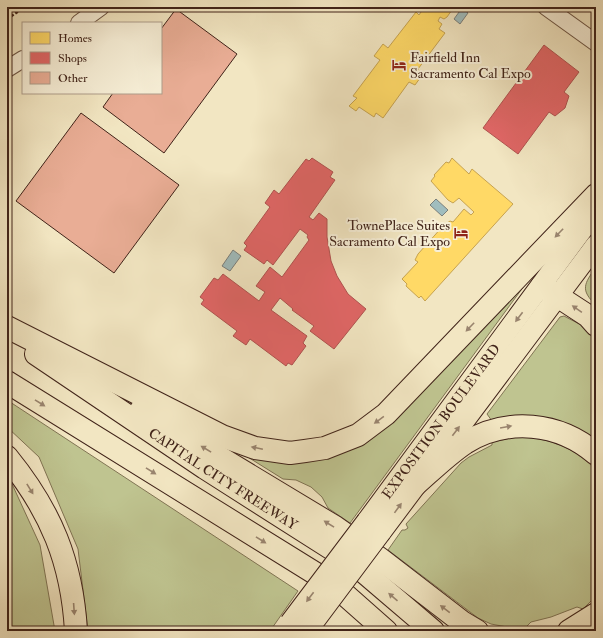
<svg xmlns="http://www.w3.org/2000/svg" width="603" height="638" viewBox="0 0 603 638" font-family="'IM FELL Double Pica',serif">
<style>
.green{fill:#bfc490;stroke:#807454}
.water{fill:#a0bdbe;stroke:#7a7f7c}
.homes{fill:#ffd966;stroke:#c6a24f}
.shops{fill:#e06666;stroke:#b0524f}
.building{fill:#e9ad95;stroke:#402319}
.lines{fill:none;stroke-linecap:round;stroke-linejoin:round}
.minor-casing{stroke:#6c5443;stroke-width:18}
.major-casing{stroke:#402319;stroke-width:22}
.highway-casing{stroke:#402319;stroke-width:24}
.path{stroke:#402319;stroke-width:2.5;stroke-dasharray:3 2;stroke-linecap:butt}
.minor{stroke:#f7efd7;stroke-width:16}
.major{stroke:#f2e6c2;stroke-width:20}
.highway{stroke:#f2e6c2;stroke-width:22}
.major-bridge-casing{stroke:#402319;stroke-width:22;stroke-linecap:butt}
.major-bridge{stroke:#f2e6c2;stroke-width:20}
.oneway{fill:#99846e}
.labels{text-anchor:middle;stroke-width:4;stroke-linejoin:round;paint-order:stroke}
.poi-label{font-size:14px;fill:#402319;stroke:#f7efd7;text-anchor:start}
.street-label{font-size:14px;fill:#402319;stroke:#f7efd7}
</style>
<rect width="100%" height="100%" fill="#f2e6c2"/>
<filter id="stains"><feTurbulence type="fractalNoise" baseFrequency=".005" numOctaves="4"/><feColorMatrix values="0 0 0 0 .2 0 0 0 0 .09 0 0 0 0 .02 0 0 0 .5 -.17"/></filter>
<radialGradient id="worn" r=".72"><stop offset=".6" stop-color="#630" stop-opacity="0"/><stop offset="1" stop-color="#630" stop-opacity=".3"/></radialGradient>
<!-- green -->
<path class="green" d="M596,267v38c-16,-15 -12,-21 0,-38z
M527,282l-177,241 -22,-15 -6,-11 -11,-10 -15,-7 -13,-1 -56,-35 95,13z
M564,316l19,10 13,11v105l-104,-21 -5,-7 73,-97z
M7,400l291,191 -28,40h-182l-10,-82 -39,-92 -32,-30z
M516,437c32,0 58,10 80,33v126l-13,13 -6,-2 -26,10 -20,5 -8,8 -32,-6 -13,-6 -90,-68 14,-20h3l3,-2 -2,-4 55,-61 8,-6 23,-12v-3z
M7,473l33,72 15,86h-48z"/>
<!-- water -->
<path class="water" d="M462,8l6,5 -8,11 -6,-5z
M436,199l12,11 -6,6 -12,-11z
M233,250l8,6 -11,15 -8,-5z"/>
<!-- homes -->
<path class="homes" d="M415,7h39l-7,10 -3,2 -4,-2 -2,4 4,3 -3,5 6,4 -27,36 5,5 -8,11 -6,-3 -26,36 -7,-5 -2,4 -15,-10 -3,4 -7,-5 8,-8 -4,-2 27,-36 -6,-4 9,-12 5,4 28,-36 3,3 2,-3z
M452,158l17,16 3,-5 41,35 -88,97 -4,-5 -2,2 -13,-12 1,-2 -5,-5 16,-17 -3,-2 3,-6 25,-28 7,-5 3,1 11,-13 7,6 3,-3 -15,-14 -6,5 -5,-3 -17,-19 4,-5 -1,-1 12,-13 3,1z"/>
<!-- shops -->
<path class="shops" d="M544,45l35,27 -15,20 5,4 -4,12 -10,8 -6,-4 -31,42 -35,-26z
M312,158l21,14 -3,5 5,3 -26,37 4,3 6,-7 8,6v18l4,24 6,15 11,18 18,15 -32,40 -24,-18 4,-5 -22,-16 1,-1 -13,-11 -9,12 36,26 -4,7 3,3 -14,19 -4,-2 -2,3 -36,-27 -4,6 -13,-9 4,-5 -36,-27 3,-4 -4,-3 14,-19 4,2 5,-6 36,27 6,-9 -9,-6 14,-19 12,10 27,-37 -2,-3 1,-2 -8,-6 -27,36 -6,-5 -3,4 -20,-14 3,-4 -3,-3 26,-36 -5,-4 9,-13 5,4 27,-35 3,2z"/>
<!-- building -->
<path class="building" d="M176,9l61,45 -73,99 -61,-46 10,-14h48v-64z
M81,113l98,72 -65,88 -98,-72z"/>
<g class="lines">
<defs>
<path id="minor" d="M546,7l50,36
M79,23l22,-16
M7,69l16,-10"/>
<g id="major">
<path id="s1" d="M367,521l229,-310"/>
<path d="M381,532l215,-287"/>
</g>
<g id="highway">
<path d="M542,286l46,30 8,9"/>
<path d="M7,327l215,109 33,12 35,5 15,-2 20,-3 33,-13 28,-21 210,-219"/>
<path id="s2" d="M36,354l169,114 146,93 82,70"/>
<path d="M7,382l327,203 52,46"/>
<path d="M141,410l194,117 44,31 83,64 15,9"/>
<path d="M7,457c44,54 65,105 69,174"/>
<path d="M415,485c16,-14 32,-30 50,-42 42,-26 94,-21 131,11"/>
<path d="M569,631l27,-17"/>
</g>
</defs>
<!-- minor casing -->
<use href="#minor" class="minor-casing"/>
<!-- major casing -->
<use href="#major" class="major-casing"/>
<!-- highway casing -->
<use href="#highway" class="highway-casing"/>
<!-- path -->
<path class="path" d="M7,19l18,-12"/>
<!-- minor -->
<use href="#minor" class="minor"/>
<!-- major -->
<use href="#major" class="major"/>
<!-- highway -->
<use href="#highway" class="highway"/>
<defs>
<path id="major-bridge" d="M290,623l77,-102
M307,631l74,-99"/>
</defs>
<!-- major-bridge casing -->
<use href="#major-bridge" class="major-bridge-casing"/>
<!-- major-bridge -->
<use href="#major-bridge" class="major-bridge"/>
</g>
<!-- one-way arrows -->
<defs><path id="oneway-solid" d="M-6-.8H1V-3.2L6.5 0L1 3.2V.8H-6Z"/></defs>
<g class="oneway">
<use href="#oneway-solid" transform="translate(559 233) rotate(134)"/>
<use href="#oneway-solid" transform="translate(577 309) rotate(-145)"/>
<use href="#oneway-solid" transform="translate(519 317) rotate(127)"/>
<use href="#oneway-solid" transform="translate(470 327) rotate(134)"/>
<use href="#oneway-solid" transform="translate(40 403) rotate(32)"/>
<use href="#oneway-solid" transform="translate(379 420) rotate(144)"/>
<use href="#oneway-solid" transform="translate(506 427) rotate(-10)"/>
<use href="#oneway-solid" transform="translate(456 431) rotate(-53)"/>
<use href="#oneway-solid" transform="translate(257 448) rotate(-168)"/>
<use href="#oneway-solid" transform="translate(206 449) rotate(-149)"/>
<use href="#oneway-solid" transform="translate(151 471) rotate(32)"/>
<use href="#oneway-solid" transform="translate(30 489) rotate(58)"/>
<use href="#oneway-solid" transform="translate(398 508) rotate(-54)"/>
<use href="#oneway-solid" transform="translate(329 524) rotate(-148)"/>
<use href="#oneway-solid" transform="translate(261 540) rotate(32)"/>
<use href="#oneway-solid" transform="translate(310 597) rotate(127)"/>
<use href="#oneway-solid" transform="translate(393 597) rotate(-139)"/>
<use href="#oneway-solid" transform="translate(74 609) rotate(86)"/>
<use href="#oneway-solid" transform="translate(445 609) rotate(-143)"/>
</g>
<!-- icons -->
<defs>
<symbol id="hotel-bare" viewBox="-9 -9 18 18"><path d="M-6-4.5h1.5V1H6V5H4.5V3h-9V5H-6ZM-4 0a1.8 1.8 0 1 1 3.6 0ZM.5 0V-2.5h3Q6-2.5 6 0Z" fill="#8f2418" stroke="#f7efd7" stroke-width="2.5" paint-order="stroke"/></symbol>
</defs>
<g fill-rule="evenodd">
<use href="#hotel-bare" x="389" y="55" width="20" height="20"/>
<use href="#hotel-bare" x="451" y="223" width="20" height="20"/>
</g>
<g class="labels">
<!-- poi labels -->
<g class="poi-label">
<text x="410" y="62">Fairfield Inn<tspan x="410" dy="16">Sacramento Cal Expo</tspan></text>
<text x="450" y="230" text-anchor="end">TownePlace Suites<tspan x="450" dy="16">Sacramento Cal Expo</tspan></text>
</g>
<!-- street labels -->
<g class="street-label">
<text dy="5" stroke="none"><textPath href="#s1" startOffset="124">EXPOSITION BOULEVARD</textPath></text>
<text dy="5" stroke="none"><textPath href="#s2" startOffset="225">CAPITAL CITY FREEWAY</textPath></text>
</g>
</g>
<!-- margin -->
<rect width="603" height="638" fill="none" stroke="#f2e6c2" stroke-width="24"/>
<rect x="8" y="8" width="587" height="622" fill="none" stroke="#402319" stroke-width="2"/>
<rect x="12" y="12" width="579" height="614" fill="none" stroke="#402319"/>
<!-- legend -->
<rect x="22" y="22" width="140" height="72" fill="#f7efd7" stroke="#ae9d8b"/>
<rect x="30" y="32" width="20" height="12" fill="#ffd966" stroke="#ae9d8b"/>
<text x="58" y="42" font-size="12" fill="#402319">Homes</text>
<rect x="30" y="52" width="20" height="12" fill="#e06666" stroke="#ae9d8b"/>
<text x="58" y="62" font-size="12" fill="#402319">Shops</text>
<rect x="30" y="72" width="20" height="12" fill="#e9ad95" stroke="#ae9d8b"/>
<text x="58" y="82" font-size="12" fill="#402319">Other</text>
<rect width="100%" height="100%" filter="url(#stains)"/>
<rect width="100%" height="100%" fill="url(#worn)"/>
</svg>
